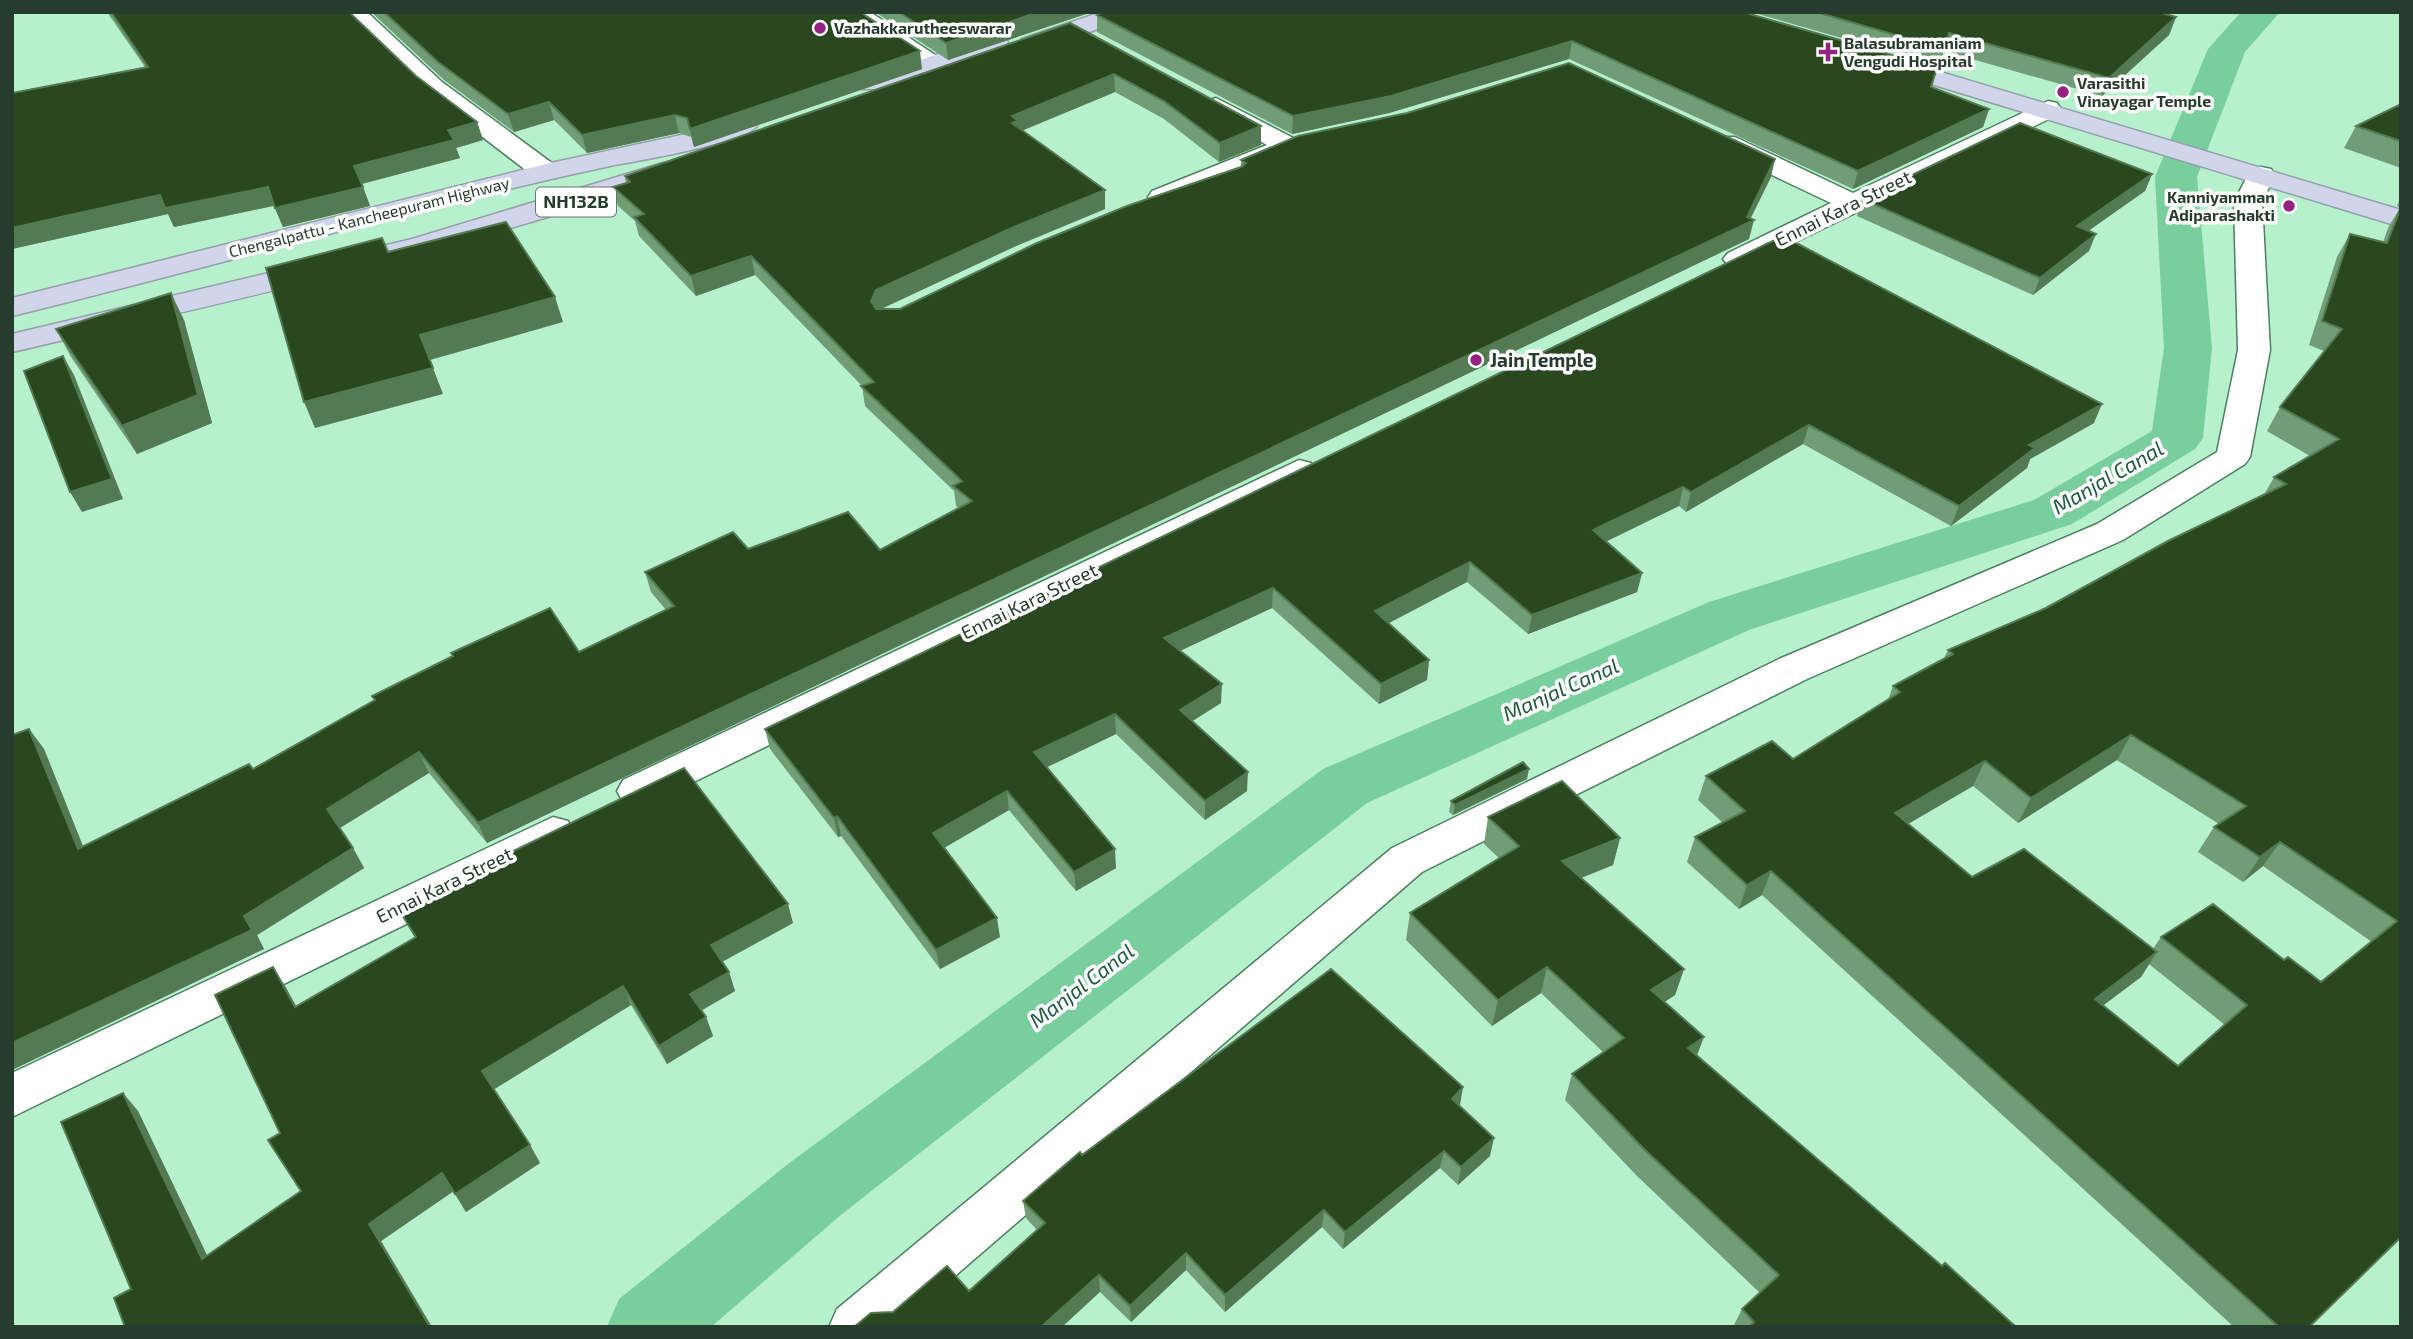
<svg xmlns="http://www.w3.org/2000/svg" width="2413" height="1339" viewBox="0 0 2413 1339" font-family="'Exo 2',sans-serif">
<style>
.lines{fill:none;stroke-linecap:round;stroke-linejoin:round}
.canal{fill:#79ce9d;fill-rule:evenodd}
.street-casing{stroke:#4b8061;stroke-width:3}
.highway-casing{stroke:#959fa9;stroke-width:3}
.street{fill:#fff;fill-rule:evenodd}
.highway{fill:#d1d5eb;fill-rule:evenodd}
.wall{fill:#709c76;fill-rule:evenodd}
.shaded-wall{fill:#547a53}
.building{fill:#2a481f;stroke:#547a53;stroke-width:2;fill-rule:evenodd}
.poi-dot{fill:#972380;stroke:#fff;stroke-width:2.5}
.labels{text-anchor:middle;stroke-width:7;stroke-linejoin:round;paint-order:stroke}
.far-poi-label{font-size:16px;font-weight:bold;fill:#253c2e;stroke:#fff;text-anchor:start}
.far-street-label{font-size:16px;fill:#253c2e;stroke:#fff}
.shield{fill:#fff;stroke:#66766d;stroke-width:2}
.shield-label{font-size:18px;font-weight:bold;fill:#253c2e}
.street-label{font-size:19px;fill:#253c2e;stroke:#fff}
.poi-label{font-size:19px;font-weight:bold;fill:#253c2e;stroke:#fff;text-anchor:start}
.water-label{font-size:21px;font-style:italic;fill:#1b5b3b;stroke:#fff}
</style>
<rect width="100%" height="100%" fill="#b7f0cd"/>
<g class="lines">
<!-- canal -->
<path class="canal" d="M2241,12h39l-35,40 -48,125 15,171 -9,90 -8,11 -123,75 -323,106 -382,173 -525,411 -131,113h-104l12,-28 169,-135 535,-395 386,-167 325,-102 118,-69 12,-83 -9,-171 53,-128z"/>
<defs>
<path id="street" d="M341,12h26l75,70 114,84 4,6 -4,6h-20l-112,-86z
M841,12h29l91,60 -4,5h-18z
M1216,98l81,42 4,6 -4,6 -125,51 -10,2 -10,-2 -4,-6 4,-6 115,-46 -60,-34 -4,-5 4,-5z
M2048,101l9,2 4,6 -4,6 -309,150 -10,3 -10,-3 -5,-6 5,-6 103,-50 -114,-54 -4,-6 4,-6h18l118,56z
M2261,167l10,2 4,6 -13,27 8,148 -20,107 -5,7 -122,76 -316,139 -385,193 -526,455h-67l8,-18 555,-461 387,-189 318,-135 120,-72 21,-102 -4,-148 17,-33z
M1299,460l12,3 5,8 -5,8 -658,323 -15,5 -15,-5 -6,-11 6,-11z
M553,817l15,4 6,12 -6,12 -556,272v-44z"/>
<path id="highway" d="M1101,12h36l-4,5 -93,32h-18l-3,-5 3,-5z
M996,35l9,2 3,5 -3,5 -125,42h-18l-4,-5 4,-5z
M1884,55l517,155v17l-526,-160 -3,-5 3,-5z
M744,118l9,2 4,6c-12,17 -121,35 -147,40 -200,43 -398,101 -598,150v-18l534,-134 154,-33z
M663,163l10,2 4,6 -4,6c-216,74 -439,123 -661,175v-18l400,-95z"/>
</defs>
<!-- street casing -->
<use href="#street" class="street-casing"/>
<!-- highway casing -->
<use href="#highway" class="highway-casing"/>
<!-- street -->
<use href="#street" class="street"/>
<!-- highway -->
<use href="#highway" class="highway"/>
</g>
<!-- wall -->
<path class="wall" d="M107,12h242l67,64 61,46 6,18 -27,8 4,10 -98,26 8,22 -87,21 -9,-21 -100,21 -6,-13 -156,35v-156l133,-26z
M371,12h489l62,57 -228,78 -3,-10 -12,-4 -92,20 -33,-33 -40,12 -70,-52z
M875,12h217l-144,48z
M1743,12l246,97 -6,18 -130,62 -284,-130 -180,54 -97,21 -195,-102v-17z
M1751,12h407l18,5 -7,18 -67,61 -158,-45 -5,15z
M1070,23l191,122 -42,17 -55,-43 -49,-27 -92,38 82,79 -89,37 -136,63h20l341,-142v-7l530,17 -20,41 -2,21 -1262,604 -58,-70 -89,55 13,20 11,20 -107,67 7,14 -252,121 17,-341 15,20 39,97 170,-77 121,-69 -2,-4 81,-40 -2,-3 128,-1 87,-42 -15,-18 -6,-20 103,-23 132,1 79,-42 -3,-2 -2,-15 -89,-85 -3,-20 -107,-111 -59,21 -57,-60 -4,-15 -17,-15 -5,-19 13,-4 -1,-7z
M2401,104v64l-57,-20 12,-22z
M2152,174l-7,17 -57,40 1,20 -56,44 -176,-79 5,-17z
M2401,197v1040l-92,90h-75l-472,-432 -23,14 -52,-47 8,-25 28,-14 -25,-23 8,-24 87,-17 95,-59 5,-14 51,-28 4,-8 98,-42 218,-113 10,-18 36,-21 -43,-25 13,-24 44,-56 -15,-6 28,-88 13,-23 33,8 6,-16 11,-18 -3,-2zM2117,760l102,64 -5,3 -16,25 45,30 20,-16 109,76 -51,40 -37,-22 -123,-23 -8,12 -181,-72 -64,-53 65,-38 45,37zM2149,964l76,61 -47,41 -75,-61 38,-28z
M1783,236l311,187 -64,36 -3,9 -76,58 -148,-82 -117,68 -7,-6 -73,35 36,32 -5,19 -109,42 -61,-52 -79,41 41,37 -2,20 -48,24 -107,-96 -92,42 41,53 -29,18 55,70 -42,29 -89,-86 -69,33 69,101 -40,23 -67,-81 -65,38 56,89 -60,32 -99,-133 -3,1 -68,-88 -5,-20z
M184,320l28,103 -75,31 -66,-97 -15,-28z
M1527,779l-74,36 -4,-3 2,-11z
M1488,817l132,21 -7,27 -32,13 103,91 -9,26 -11,7 33,54 245,210 74,61h-283l9,-18 18,-16 -124,-118 -71,-75 7,-26 31,-22 -62,-59 -49,33 -86,-86 4,-27 89,-55 -15,-14z
M505,855l288,68 -71,39 7,10 6,19 -33,19 4,7 7,19 -46,28 -36,-59 -137,84 36,56 10,18 -74,49 -13,-21 -72,50 -250,48 7,-178 69,145 94,-65 -21,-58 5,-147 11,20 119,-68 -13,-23 106,-54z
M1460,1105l30,51 -32,29 -18,-17 -97,81 -21,-22 -97,85 -39,-42 -55,52 -31,-30 -207,20 76,-21 68,-61 -11,-12 -3,-17 59,-46z"/>
<!-- shaded-wall -->
<path class="shaded-wall" d="M1039,12h53l-144,48 -2,-17z
M2176,17l-7,18 -67,61 7,-18z
M1572,41l-3,18 -180,54 -97,21 1,-18z
M920,51l2,18 -228,78 -4,-18z
M1114,74l1,18 -96,40 -5,9 -2,-25z
M549,102l5,18 -40,12 -6,-18z
M1989,109l-6,18 -130,62 5,-18z
M675,115l4,18 -92,20 -5,-18z
M477,122l6,18 -27,8 4,10 -99,26 -7,-18 94,-36z
M1261,126v19l-42,17 1,-19z
M1775,159l-4,18 -23,46 6,-3 -5,19 -1262,604 -9,-20 1269,-606z
M2152,174l-7,17 -74,52 6,-17z
M268,187l8,18 -102,22 -6,-13 -156,35v-21l148,-33z
M363,187l7,19 -87,21 -8,-19z
M1105,190v19l-89,37 -137,64 -5,10 -3,-19 5,-11 138,-63z
M2096,234l-7,17 -56,44 7,-17z
M751,256l4,19 -59,21 -5,-20z
M171,293l13,27 28,103 -75,31 -15,-28z
M555,297l8,25 -133,38 -10,-25z
M63,356l11,19 49,124 -41,13 -12,-20z
M433,368l10,26 -128,34 -11,-26z
M2102,404l-8,19 -64,36 -3,9 -76,58 8,-20 70,-61z
M1809,425l-6,19 -117,68 5,-20z
M1683,487l-4,19 -90,44 4,-20z
M1470,562l-3,20 -93,49 1,-20z
M1642,573l-5,19 -109,42 4,-19z
M1273,588l-1,20 -107,50 -1,-20z
M1429,660l-2,20 -48,24 2,-20z
M1222,684l-1,19 -41,26v-19z
M1115,714l1,20 -79,38 -3,-20z
M29,729l15,20 48,120 -14,-20z
M2131,735l-14,25 -99,63 13,-25z
M419,752l10,21 -91,56 -11,-20z
M1985,761l-12,25 -89,52 11,-25z
M1529,769l-2,10 -74,36 2,-10z
M1248,772l-1,19 -42,29v-19z
M1007,791l2,19 -72,42 -4,-19z
M837,816l4,20 -3,1 -4,-19z
M1620,838l-7,27 -57,23 6,-27z
M2280,842l-17,24 -20,16 17,-25z
M353,848l11,20 -107,67 7,14 -252,121v-27l232,-127z
M1115,849l1,19 -40,23 -2,-19z
M1771,871l-9,24 -23,14 8,-24z
M788,904l5,19 -75,41 -7,-19z
M997,918l3,19 -60,32 -4,-19z
M2157,952l-16,25 -61,46 15,-24z
M273,967l12,19 22,40 -12,-19z
M1547,967l-6,26 -49,33 6,-26z
M1684,969l-9,26 -33,22 9,-27z
M729,972l6,19 -38,22 -7,-19z
M623,986l8,19 -138,85 -11,-19z
M706,1017l7,19 -46,28 -8,-18z
M1704,1037l-10,26 -6,-15z
M1463,1087l-3,18 -12,12 4,-18z
M123,1093l15,18 79,165 -15,-17z
M1494,1138l-4,18 -32,29 3,-18z
M530,1145l10,18 -74,49 -11,-18z
M1444,1151l-4,17 -97,81 2,-17z
M442,1173l12,18 -73,50 51,86h-2l-61,-103z
M1324,1210l-2,17 -97,85v-17z
M1186,1253v17l-55,52 -1,-16z
M1099,1275l1,17 -38,35h-21z"/>
<!-- building -->
<path class="building" d="M111,12h238l67,64 61,46 -29,8 6,10 -100,26 9,21 -88,21 -7,-21 -103,21 -5,-13 -148,33v-135l136,-26z
M384,12h476l60,39 -230,78 -3,-11 -12,-3 -93,20 -33,-33 -41,12 -70,-52z
M899,12h140l-93,31z
M1104,12h639l194,56 -6,19 58,22 -131,62 -286,-130 -181,55 -98,20 -196,-101z
M1816,12h342l18,5 -67,61 -160,-45 -5,16z
M1070,23l191,103 -41,17 -56,-42 -50,-27 -102,42 6,5 -6,2 93,67 -91,37 -138,63 -5,11 5,8h24l137,-66 90,-37 114,-39 5,-4 -5,-3 57,-24 109,-23 162,-50 206,96 -28,58 7,3 -1276,603 -59,-71 -92,57 26,39 -109,68 8,14 -240,113v-308l17,-6 49,120 171,-85 4,5 122,-69 -3,-4 81,-40 -2,-3 99,-45 29,44 95,-46 -29,-34 88,-40 15,17 100,-37 32,38 92,-49 -19,-15 9,-5 -101,-95 13,-4 -123,-126 -60,20 -57,-59 10,-3 -31,-27 17,-5 -5,-6z
M2401,104v37l-45,-15z
M2020,123l132,51 -75,52 19,8 -56,44 -178,-79z
M2401,207v1030l-92,90h-30l-508,-456 -24,14 -52,-48 50,-26 -39,-35 66,-35 21,18 107,-67 -7,-6 60,-32 -5,-4 98,-42 122,-67 118,-57 -12,-7 65,-38 -59,-32 62,-78 -20,-8 28,-87 37,9zM2131,735l115,71 -32,21 46,30 20,-15 117,79 -76,61 -33,-25 -4,3 -71,-56 -52,33 86,68 -69,61 -83,-67 62,-47 -133,-103 -52,28 -77,-64 90,-52 46,37z
M506,222l49,75 -135,38 13,33 -129,34 -38,-134 116,-30 6,14z
M1783,236l319,168 -73,41 6,3 -76,58 -150,-81 -118,67 -8,-5 -90,43 49,43 -110,42 -62,-53 -95,49 54,49 -48,24 -108,-96 -109,50 58,46 -42,26 68,62 -43,29 -90,-87 -81,38 81,97 -41,23 -67,-81 -74,42 64,85 -61,32 -99,-134 -3,2 -69,-89z
M171,293l27,102 -76,31 -66,-97z
M63,356l49,123 -42,13 -46,-121z
M1523,762l6,7 -74,36 -4,-4z
M684,768l104,136 -77,41 18,27 -39,22 16,23 -47,29 -36,-60 -141,85 48,74 -75,49 -13,-21 -73,51 61,103h-305l-11,-29 17,-9 -70,-167 62,-29 79,166 99,-68 -33,-51 12,-7 -65,-138 58,-28 22,40 121,-70 -14,-22 107,-54 -4,-6z
M1562,781l58,57 -58,23 122,108 -33,21 53,47 -16,11 254,218 3,-3 71,64h-267l5,-5 -12,-13 37,-34 -134,-125 -73,-76 52,-36 -77,-71 -49,33 -88,-87 109,-67 -31,-29z
M1331,969l132,118 -11,12 42,39 -33,29 -17,-16 -99,81 -21,-22 -99,85 -39,-42 -56,53 -31,-31 -58,52h-187l17,-14 22,-1 54,-46 22,25 76,-68 -22,-22 57,-49 2,3z"/>
<!-- markers -->
<g class="poi-dot">
<circle cx="820" cy="28" r="7"/>
<path d="M1824.5 41.5h7v7h7v7h-7v7h-7v-7h-7v-7h7z"/>
<circle cx="2063" cy="92" r="7"/>
<circle cx="2289" cy="206" r="7"/>
<circle cx="1476" cy="360" r="7"/>
</g>
<g class="labels">
<!-- far-poi labels -->
<g class="far-poi-label">
<text x="834" y="34">Vazhakkarutheeswarar</text>
<text x="1844" y="49">Balasubramaniam<tspan x="1844" dy="18">Vengudi Hospital</tspan></text>
<text x="2077" y="89">Varasithi<tspan x="2077" dy="18">Vinayagar Temple</tspan></text>
<text x="2275" y="203" text-anchor="end">Kanniyamman<tspan x="2275" dy="18">Adiparashakti</tspan></text>
</g>
<!-- far-street labels -->
<g class="far-street-label">
<text transform="translate(369 217) rotate(-14)" y="6">Chengalpattu - Kancheepuram Highway</text>
</g>
<!-- shield labels -->
<rect class="shield" x="536" y="187.5" width="80" height="29" rx="5"/>
<g class="shield-label">
<text x="576" y="208">NH132B</text>
</g>
<!-- street labels -->
<g class="street-label">
<text transform="translate(1843 208) rotate(-26)" y="7">Ennai Kara Street</text>
<text transform="translate(1029 601) rotate(-26)" y="7">Ennai Kara Street</text>
<text transform="translate(444 885) rotate(-26)" y="7">Ennai Kara Street</text>
</g>
<!-- poi labels -->
<g class="poi-label">
<text x="1490" y="367">Jain Temple</text>
</g>
<!-- water labels -->
<g class="water-label">
<text transform="translate(2108 478) rotate(-30)" y="7">Manjal Canal</text>
<text transform="translate(1561 690) rotate(-24)" y="7">Manjal Canal</text>
<text transform="translate(1082 986) rotate(-37)" y="7">Manjal Canal</text>
</g>
</g>
<!-- border -->
<rect width="2413" height="1339" fill="none" stroke="#253c2e" stroke-width="28"/>
</svg>
